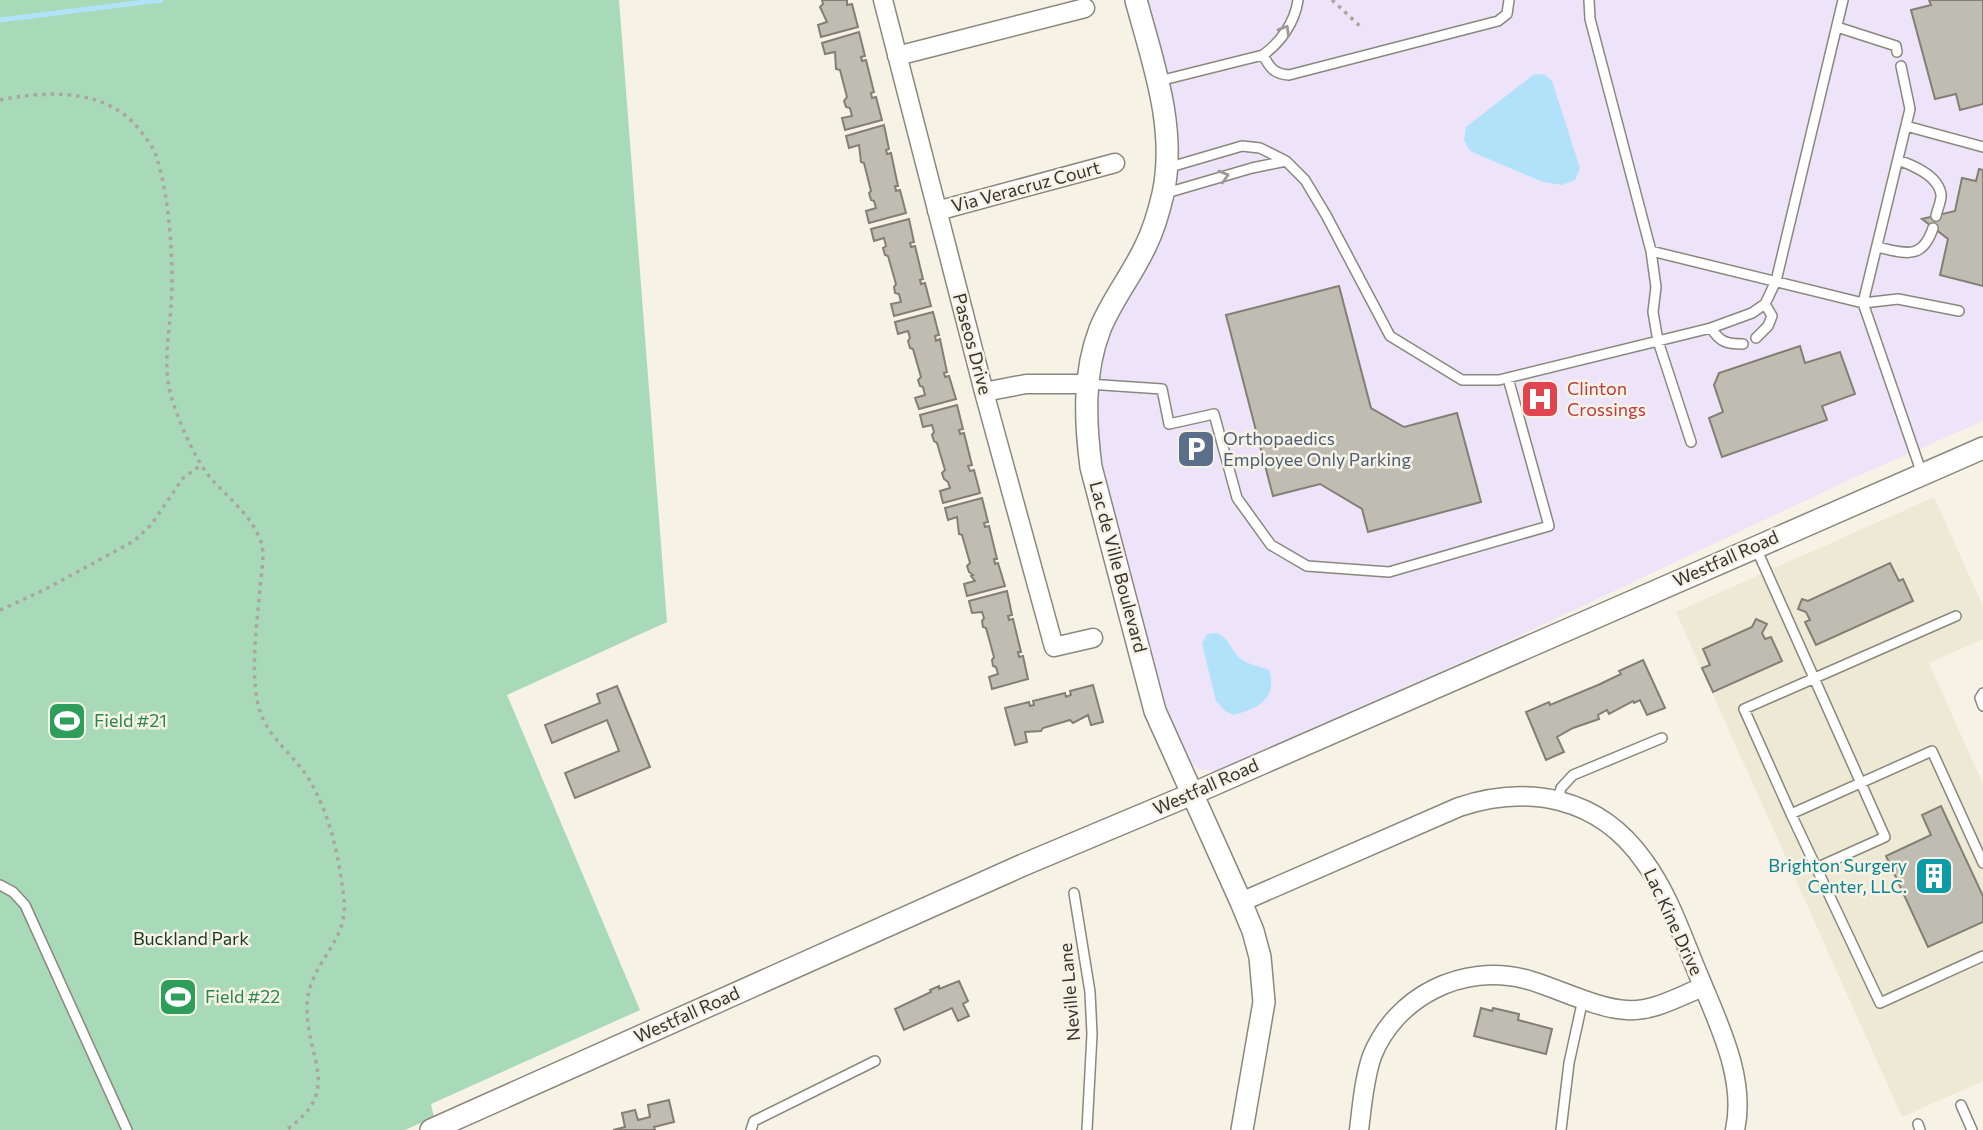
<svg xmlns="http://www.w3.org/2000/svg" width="1983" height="1130" viewBox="0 0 1983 1130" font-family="Commissioner,sans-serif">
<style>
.built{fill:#eee9d5}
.medical{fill:#eee4f9}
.green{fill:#a8dab9}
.water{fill:#b1e2fa}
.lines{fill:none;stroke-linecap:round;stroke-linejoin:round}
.stream{stroke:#b1e2fa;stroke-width:5}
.building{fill:#bfbcb1;stroke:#827f74;stroke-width:2}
.service-casing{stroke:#8a877c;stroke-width:12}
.minor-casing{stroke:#8a877c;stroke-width:21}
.tertiary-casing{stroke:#8a877c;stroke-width:24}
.path{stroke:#a9a69d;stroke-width:3.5;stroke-dasharray:3.5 5;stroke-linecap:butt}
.service{stroke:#fff;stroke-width:9}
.minor{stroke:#fff;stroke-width:18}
.tertiary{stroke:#fff;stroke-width:21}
.oneway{stroke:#9a9997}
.labels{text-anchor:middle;stroke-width:5;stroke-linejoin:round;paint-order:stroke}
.street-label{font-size:18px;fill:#35332f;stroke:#f6f3e6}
.health-label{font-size:18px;fill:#be3a42;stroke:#f6f3e6;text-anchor:start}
.service-label{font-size:18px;fill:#4e5e75;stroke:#f6f3e6;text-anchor:start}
.leisure-label{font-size:18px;fill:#27864d;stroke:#f6f3e6;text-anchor:start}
.culture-label{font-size:18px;fill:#0d838f;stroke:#f6f3e6;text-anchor:end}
.park-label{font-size:18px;fill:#163623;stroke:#f6f3e6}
</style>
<rect width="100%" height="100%" fill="#f6f3e6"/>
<!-- built -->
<path class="built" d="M1934,497l49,109v33l-54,24 54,121v297l-81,36 -226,-505z"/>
<!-- medical -->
<path class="medical" d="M1147,0h836v421l-134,59 -349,165 -285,126 -13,-1 -8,-4 -7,-9 -21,-52 -60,-224 -9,-46 1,-54 9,-41 60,-116 9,-62v-52z"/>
<!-- green -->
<path class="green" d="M0,0h619l48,622 -160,73 133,315 -209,94 3,13 -29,13h-405z"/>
<!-- water -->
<path class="water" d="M1544,74l8,7 28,87 -5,12 -13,5 -19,-3 -73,-31 -6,-11 2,-13 67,-52z
M1217,633c13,7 11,11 19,21 8,10 22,12 33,16 9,29 -11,38 -35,45l-9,-4 -9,-10 -14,-57 5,-10z"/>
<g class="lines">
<!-- stream -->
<path class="stream" d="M0,20l161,-20"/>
</g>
<!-- building -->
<path class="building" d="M822,0h25v5l5,-1 6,23 -37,10 -3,-12 9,-3 -7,-15 3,-3z
M1929,0h54v104l-23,6 -4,-16 -21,5 -24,-89 20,-5z
M859,32l6,24 -4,1 1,4 4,-1 8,32 -3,1 1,5 4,-1 6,23 -37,10 -3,-12 10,-2 -2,-8 -4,-1 -2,-6 3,-4 -7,-27 -4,-1 -1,-17 -10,2 -3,-11z
M884,125l5,24 -3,1 1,4 4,-1 7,33h-3l1,5 4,-1 6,23 -37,10 -3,-12 10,-3 -2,-7 -3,-1 -2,-7 2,-2 -7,-28 -3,-1 -2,-17 -10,3 -3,-12z
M1979,169l4,1v116l-43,-11 8,-36 -26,-20 33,-8 7,-33 14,3z
M909,219l5,23 -4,1 1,4 4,-1 8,33 -3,1 1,4 4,-1 6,23 -37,10 -3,-12 10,-2 -2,-8 -4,-1 -1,-6 2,-3 -8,-28 -3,-1 -2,-7 3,-2 -2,-8 -10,3 -3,-12z
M1339,286l32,122 33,19 53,-14 24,89 -113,30 -6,-23 -42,-25 -47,12 -47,-181z
M933,312l6,23 -4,1 1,5 4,-2 7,33 -3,1 1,4 4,-1 7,23 -37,10 -4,-11 10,-3 -2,-8 -3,-1 -2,-6 3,-3 -8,-28 -3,-1 -2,-7 2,-3 -2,-7 -10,3 -3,-12z
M1800,346l5,17 35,-11 15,42 -33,12 5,14 -105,37 -13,-39 14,-6 -9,-27 5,-12z
M957,405l6,24 -4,1 1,4 4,-1 8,32 -4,1 2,5 4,-1 6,23 -37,10 -3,-12 10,-3 -2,-6 -4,-3 -2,-6 3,-3 -8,-27 -3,-2 -2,-6 2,-3 -2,-7 -9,2 -3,-12z
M982,498l6,24 -4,1 1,4 4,-1 8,33h-3l1,5 3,-1 7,23 -38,10 -3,-12 11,-3 -4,-5 2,-1 -4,-3 -2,-6 3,-3 -8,-28 -3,-1 -2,-17 -9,3 -3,-12z
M1890,563l9,18 4,-2 10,22 -97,44 -11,-23 5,-2 -4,-8 -8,-3 4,-10 6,2z
M1007,591l5,24 -4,1 1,4 4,-1 8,33h-3l1,5 4,-1 5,23 -36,10 -3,-12 9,-3 -2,-7 -3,-1 -1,-6 2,-3 -8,-29 -3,-1 -1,-6 2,-3 -2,-6 -10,1 -3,-12z
M1756,619l11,5 -5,9 3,6 6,-2 11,24 -69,31 -11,-24 8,-3 -7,-16 49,-22z
M1643,660l22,48 -18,7 -7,-15 -6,3 -1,-2 -24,13 -2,-4 -9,5 1,4 -26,9 -16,9 7,15 -18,8 -20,-48 23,-10 1,3 48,-20 23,-11 -2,-3z
M1093,685l10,37 -12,3 -3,-10 -15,8 -3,-3 -27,8 -2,3 -16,1 2,10 -12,3 -10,-37 24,-6 1,4 4,-1 -1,-4 32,-8 1,4 5,-2 -1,-4z
M617,686l33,81 -75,31 -10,-25 54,-22 -12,-31 -55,23 -7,-18 55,-22 -3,-9z
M1941,806l42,90v26l-55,25 -42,-91 45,-21 -9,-20z
M959,981l9,20 -5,3 6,12 -11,5 -6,-13 -48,22 -9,-21 36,-17 -1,-2 9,-4v3z
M1481,1008l11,3 1,-3 26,6 -1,6 34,9 -6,25 -72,-18z
M669,1100l5,22 -20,5 1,3h-42l12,-3 -3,-14 13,-3 3,10 12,-3 -2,-12z"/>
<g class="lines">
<defs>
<path id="service" d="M1589,0l1,19 61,232 5,36 -3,25 5,29 33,101
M1837,27l59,19 1,6
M1263,55c7,13 11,19 26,20l209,-54 9,-7 2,-14
M1901,66l9,43 -47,194 35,-4 61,12
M1159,81l104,-26c18,-13 32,-33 35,-55
M1906,126l77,21
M1898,160c14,5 40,15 43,34 1,6 -4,16 -5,22
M1167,168l75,-22 18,2 26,13 19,19 21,35 64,121 72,44h37l212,-52 41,-15 13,-9 11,-23 67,-281
M1163,194l89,-26 34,-7
M1877,247c28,6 45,14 56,-19
M1651,251l212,52 59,171
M1711,328c9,14 15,16 32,16
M1756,338l12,-12 4,-10 -7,-12
M1088,384l74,5 7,35 45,-10 23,84 34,47 36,21 82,6 160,-46 -41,-148
M1756,548l129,289 -69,31
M1983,693l-3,5 3,8
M1558,800l3,-12 12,-13 89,-37
M1791,814l-47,-105 212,-93
M1983,863l-51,-112 -141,63 89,189 103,-47
M0,885l13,7 12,13 102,225
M1074,893l16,99 2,42 -5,96
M1961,1105l11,25
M1918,1124l2,6
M751,1130l3,-9 121,-60
M1561,1130l8,-67 14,-64"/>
<path id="minor" d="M883,0l101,392 70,255 39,-9
M897,56l188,-48
M937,211l178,-48
M984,392l42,-8h62
M1241,902l218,-95c70,-23 140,-10 185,54 26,35 40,81 57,120 19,46 45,99 34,149
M1359,1130c3,-24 5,-51 13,-74 24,-60 91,-93 153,-77 30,8 72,30 102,31 26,2 53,-14 76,-23"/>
<path id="tertiary" d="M1136,0c17,63 41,128 27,194 -4,17 -9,35 -17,51 -13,29 -34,54 -46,84 -17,44 -15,92 -9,138l64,244 86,191 12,29 7,26 4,45 -22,128
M431,1130l592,-265 169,-71 791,-346"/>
</defs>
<!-- service casing -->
<use href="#service" class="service-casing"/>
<!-- minor casing -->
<use href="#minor" class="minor-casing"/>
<!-- tertiary casing -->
<use href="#tertiary" class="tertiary-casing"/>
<!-- path -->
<path class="path" d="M1332,0l29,27
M0,100c49,-10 110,-12 142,33 5,6 10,13 13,20 15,41 19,111 16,154 -2,27 -7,53 -2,80 4,22 24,68 37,85 18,24 42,38 54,67 6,14 1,34 0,49 -3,37 -9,75 -3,111 5,36 36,53 53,82 21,36 29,77 34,118 5,45 -37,64 -37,109 0,52 36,83 -21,122
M0,610l44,-20 90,-49 17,-16 32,-47 18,-13"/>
<!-- service -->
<use href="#service" class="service"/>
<!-- minor -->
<use href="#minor" class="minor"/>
<!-- tertiary -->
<use href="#tertiary" class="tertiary"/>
</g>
<!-- one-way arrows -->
<defs><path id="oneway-chevron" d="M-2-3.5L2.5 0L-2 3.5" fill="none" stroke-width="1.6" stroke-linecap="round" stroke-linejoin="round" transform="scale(1.75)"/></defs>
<g class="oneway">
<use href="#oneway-chevron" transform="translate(1285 30) rotate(-59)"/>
<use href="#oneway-chevron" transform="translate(1224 176) rotate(-17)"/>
</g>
<!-- icons -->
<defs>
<symbol id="hospital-square" viewBox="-11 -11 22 22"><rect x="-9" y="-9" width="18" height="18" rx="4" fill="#e0444e" stroke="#f6f3e6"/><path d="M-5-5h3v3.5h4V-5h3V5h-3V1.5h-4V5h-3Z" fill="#fff"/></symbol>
<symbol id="parking-square" viewBox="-11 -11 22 22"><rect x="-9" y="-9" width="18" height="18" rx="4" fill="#5c6f8a" stroke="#f6f3e6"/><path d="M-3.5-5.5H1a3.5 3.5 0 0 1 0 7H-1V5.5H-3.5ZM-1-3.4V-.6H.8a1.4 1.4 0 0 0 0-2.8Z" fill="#fff"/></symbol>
<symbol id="stadium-square" viewBox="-11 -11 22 22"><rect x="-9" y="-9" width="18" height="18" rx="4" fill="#2e9e5b" stroke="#f6f3e6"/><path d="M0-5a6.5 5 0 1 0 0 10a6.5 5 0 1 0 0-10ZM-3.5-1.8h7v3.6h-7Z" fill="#fff"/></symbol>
<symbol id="building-square" viewBox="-11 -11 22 22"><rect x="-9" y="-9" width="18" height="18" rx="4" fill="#0f9aa8" stroke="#f6f3e6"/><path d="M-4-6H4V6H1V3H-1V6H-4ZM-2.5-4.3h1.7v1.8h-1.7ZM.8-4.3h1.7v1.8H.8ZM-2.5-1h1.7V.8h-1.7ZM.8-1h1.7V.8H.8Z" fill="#fff"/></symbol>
</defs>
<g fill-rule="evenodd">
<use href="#hospital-square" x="1518" y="377" width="44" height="44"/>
<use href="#parking-square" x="1174" y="427" width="44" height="44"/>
<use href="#stadium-square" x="45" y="699" width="44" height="44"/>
<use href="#building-square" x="1912" y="854" width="44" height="44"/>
<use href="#stadium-square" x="156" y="975" width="44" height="44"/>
</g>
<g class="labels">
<!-- street labels -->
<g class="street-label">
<text transform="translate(1026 187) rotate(-15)" y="6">Via Veracruz Court</text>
<text transform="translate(972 344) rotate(75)" y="6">Paseos Drive</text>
<text transform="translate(1726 559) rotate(-24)" y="6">Westfall Road</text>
<text transform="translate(1118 567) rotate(75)" y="6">Lac de Ville Boulevard</text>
<text transform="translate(1206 787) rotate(-24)" y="6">Westfall Road</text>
<text transform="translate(1673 922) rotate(65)" y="6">Lac Kine Drive</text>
<text transform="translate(1070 992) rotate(-95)" y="6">Neville Lane</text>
<text transform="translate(687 1015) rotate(-24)" y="6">Westfall Road</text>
</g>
<!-- health labels -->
<g class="health-label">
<text x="1567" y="395">Clinton<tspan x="1567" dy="21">Crossings</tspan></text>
</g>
<!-- service labels -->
<g class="service-label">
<text x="1223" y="445">Orthopaedics<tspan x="1223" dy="21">Employee Only Parking</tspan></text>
</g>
<!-- leisure labels -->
<g class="leisure-label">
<text x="94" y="727">Field #21</text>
<text x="205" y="1003">Field #22</text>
</g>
<!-- culture labels -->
<g class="culture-label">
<text x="1907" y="872">Brighton Surgery<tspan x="1907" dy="21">Center, LLC.</tspan></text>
</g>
<!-- park labels -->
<g class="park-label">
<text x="191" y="945">Buckland Park</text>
</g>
</g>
</svg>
